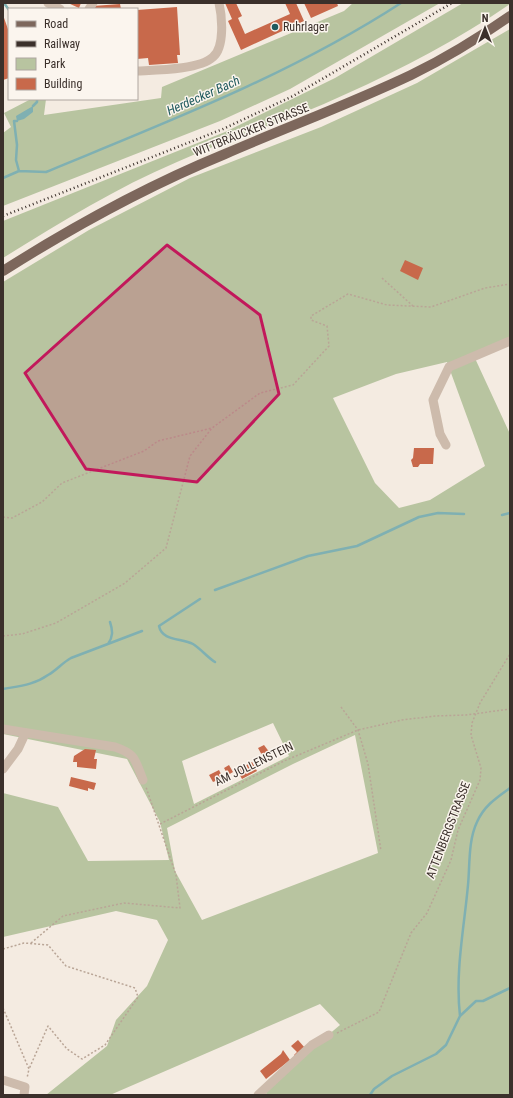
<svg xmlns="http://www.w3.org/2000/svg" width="513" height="1098" viewBox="0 0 513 1098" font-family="'Roboto Condensed',sans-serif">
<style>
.green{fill:#b8c4a0;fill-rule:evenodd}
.water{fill:#7fb0b2}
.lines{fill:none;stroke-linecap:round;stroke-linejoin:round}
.stream{stroke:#7fb0b2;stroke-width:2.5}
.building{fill:#c8694b}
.path{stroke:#b9a596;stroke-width:1.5;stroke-dasharray:2 2;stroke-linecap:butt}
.minor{stroke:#cdbbac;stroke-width:9}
.major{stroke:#7d675c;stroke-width:10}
.rail{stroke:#3b302b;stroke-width:2.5;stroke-dasharray:1 3;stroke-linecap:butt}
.marked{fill:#c2185b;fill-opacity:0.2;stroke:#c2185b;stroke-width:3;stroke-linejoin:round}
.poi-dot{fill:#1f5a5e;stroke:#fbf5ee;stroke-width:1.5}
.labels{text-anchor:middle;stroke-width:3;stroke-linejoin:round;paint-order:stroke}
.poi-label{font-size:12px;fill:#3b302b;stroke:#fbf5ee;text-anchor:start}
.street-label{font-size:12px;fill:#3b302b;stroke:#fbf5ee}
.water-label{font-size:13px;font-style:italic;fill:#1f5a5e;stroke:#fbf5ee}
</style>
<rect width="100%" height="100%" fill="#f4ebe1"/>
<!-- green -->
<path class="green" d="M353,3h87l-150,86 -70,32 -217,85v-73l8,-6 -7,-14 27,-14h15l-2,16 117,-17 1,-11 182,-76z
M463,3l47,1c-51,35 -108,65 -164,90 -55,26 -113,43 -169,68 -61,26 -118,61 -174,96v-37l222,-89 110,-54z
M510,29v308l-37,17 37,80v661h-243l-3,-6 76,-64 -20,-21 -210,91h-64l61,-49 9,-26 31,-34 21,-46 -11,-20 -41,-9 -113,26v-144l55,14 30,54 81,-1 -9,-38 -33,-63 -124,-25v-452l86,-52 101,-52 131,-51 96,-44zM447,362l38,104 -55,34 -31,8 -24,-25 -42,-85 63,-24zM273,723l16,33 -95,48 -12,-43zM355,735l23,118 -176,67 -27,-49 -8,-43 126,-64z"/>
<!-- water -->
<path class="water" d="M33,106v6l-9,7 -7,2 -1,-5z"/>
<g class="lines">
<!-- stream -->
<path class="stream" d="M4,3l5,7
M33,106l4,-4v-3
M17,121h-3l3,24 -1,15 3,11
M3,178l16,-7 27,1c121,-50 244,-97 355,-169
M502,515l8,-2
M215,590l93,-34 49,-10 62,-29 19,-4 26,1
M200,599l-41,27c3,15 22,12 34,18 8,5 14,13 22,18
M108,644c5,-7 5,-13 2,-22
M3,689c16,-3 31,-4 45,-14 9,-5 14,-12 23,-17l71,-27
M460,1016c-5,-44 4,-87 8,-131 2,-20 0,-44 9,-63 7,-16 19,-24 33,-34
M370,1095l4,-6 18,-13 44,-22 10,-9 14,-29 16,-15h7l27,-13"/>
</g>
<!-- building -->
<path class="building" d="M68,3h13l-2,5z
M225,3h11l6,13 -4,2 7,16 45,-20 -5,-11h11l8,18 -63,29 -13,-29 4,-2z
M304,3h33l1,3 -27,12z
M120,4l1,5h-28v-3z
M177,7l3,48h-3l1,8 -29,2 -1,-7 -11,1v-49z
M3,15l6,17v46l-6,2z
M405,260l18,8 -5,12 -18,-9z
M414,448h20l-1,16h-13l-2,3h-5l-2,-7 2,-2z
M264,745l6,8 -7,4 -5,-9z
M85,749l11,1 -2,9h3l-1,10 -19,-2v-5h-4l1,-6z
M252,762l5,9 -15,8 -5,-9z
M229,765l4,7 -5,3 -4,-7z
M219,770l4,8 -10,4 -4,-7z
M71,777l25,6 -2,7 -6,-2v3l-19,-5z
M298,1040l7,8 -10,9 -1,-2 3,-3 -6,-6z
M283,1050l7,10 -24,19 -6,-8 21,-17z"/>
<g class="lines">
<!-- path -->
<path class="path" d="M382,278l31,28
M3,517l9,1 30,-16 20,-19 82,-32 14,-10 54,-13
M3,636l19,-2 34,-11 69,-40 41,-35 24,-92 22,-28 48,-35 33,-8 36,-39 -2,-20 -16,-6v-4l37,-22 39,11 44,2 54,-19 25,-4
M341,707l17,23 10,34 13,87
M160,824l124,-63 74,-31 44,-10 33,-4 31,-1 44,-6
M31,943l32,-27 61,-13 56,5 -4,-33 -30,-88
M3,949l21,-6 24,2 18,21 69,22 3,9 -33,48 -23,14 -15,-10 -19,-23 -19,43
M3,1008l26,61 -2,9
M337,1033l42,-21 32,-79 16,-20 24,-53 7,-30 22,-50 1,-12 -10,-33 1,-12 8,-20 30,-49"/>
<!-- minor -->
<path class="minor" d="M48,3l12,6
M89,9l4,-6
M137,71c19,-1 62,-1 76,-14 12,-10 9,-41 6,-54
M446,445l-6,-11 -7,-34 16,-33 61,-26
M3,729l112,18c21,7 20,13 28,33
M3,769l15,-20 7,-15
M3,1080l22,7 -1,8
M258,1095l54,-50 17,-10"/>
<!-- major -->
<path class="major" d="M3,271c71,-45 144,-85 222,-117 62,-27 125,-50 186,-79 33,-16 69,-38 99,-59"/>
<!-- rail -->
<path class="rail" d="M3,216l220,-87 70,-33 159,-93"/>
</g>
<!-- marked area -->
<path class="marked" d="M167,245l93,70 19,79 -82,88 -111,-13 -61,-96z"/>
<!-- markers -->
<circle class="poi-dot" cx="275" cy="27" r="4"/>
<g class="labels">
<!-- poi labels -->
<g class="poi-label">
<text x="283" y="31">Ruhrlager</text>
</g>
<!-- street labels -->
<g class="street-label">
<text transform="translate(251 130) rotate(-22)" y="4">WITTBRÄUCKER STRASSE</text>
<text transform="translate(254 764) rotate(-26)" y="4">AM JOLLENSTEIN</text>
<text transform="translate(448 830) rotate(-69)" y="4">ATTENBERGSTRASSE</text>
</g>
<!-- water labels -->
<g class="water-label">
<text transform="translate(203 95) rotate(-24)" y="5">Herdecker Bach</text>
</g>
</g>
<!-- border -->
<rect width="513" height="1098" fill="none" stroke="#3b302b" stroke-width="8"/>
<!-- legend -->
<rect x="8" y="8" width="130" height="92" fill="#fbf5ee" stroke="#aea6a0"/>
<rect x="16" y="21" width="20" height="6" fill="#7d675c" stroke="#aea6a0"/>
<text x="44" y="28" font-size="12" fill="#3b302b">Road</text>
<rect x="16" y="41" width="20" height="6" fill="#3b302b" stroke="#aea6a0"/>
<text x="44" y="48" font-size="12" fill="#3b302b">Railway</text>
<rect x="16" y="58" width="20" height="12" fill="#b8c4a0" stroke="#aea6a0"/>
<text x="44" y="68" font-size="12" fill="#3b302b">Park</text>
<rect x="16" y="78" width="20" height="12" fill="#c8694b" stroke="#aea6a0"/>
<text x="44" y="88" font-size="12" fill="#3b302b">Building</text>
<!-- north arrow -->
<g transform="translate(485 28)" stroke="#fbf5ee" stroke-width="3" paint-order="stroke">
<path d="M0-3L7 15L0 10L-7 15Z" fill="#3b302b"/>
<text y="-6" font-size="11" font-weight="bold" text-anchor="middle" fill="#3b302b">N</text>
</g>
</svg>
